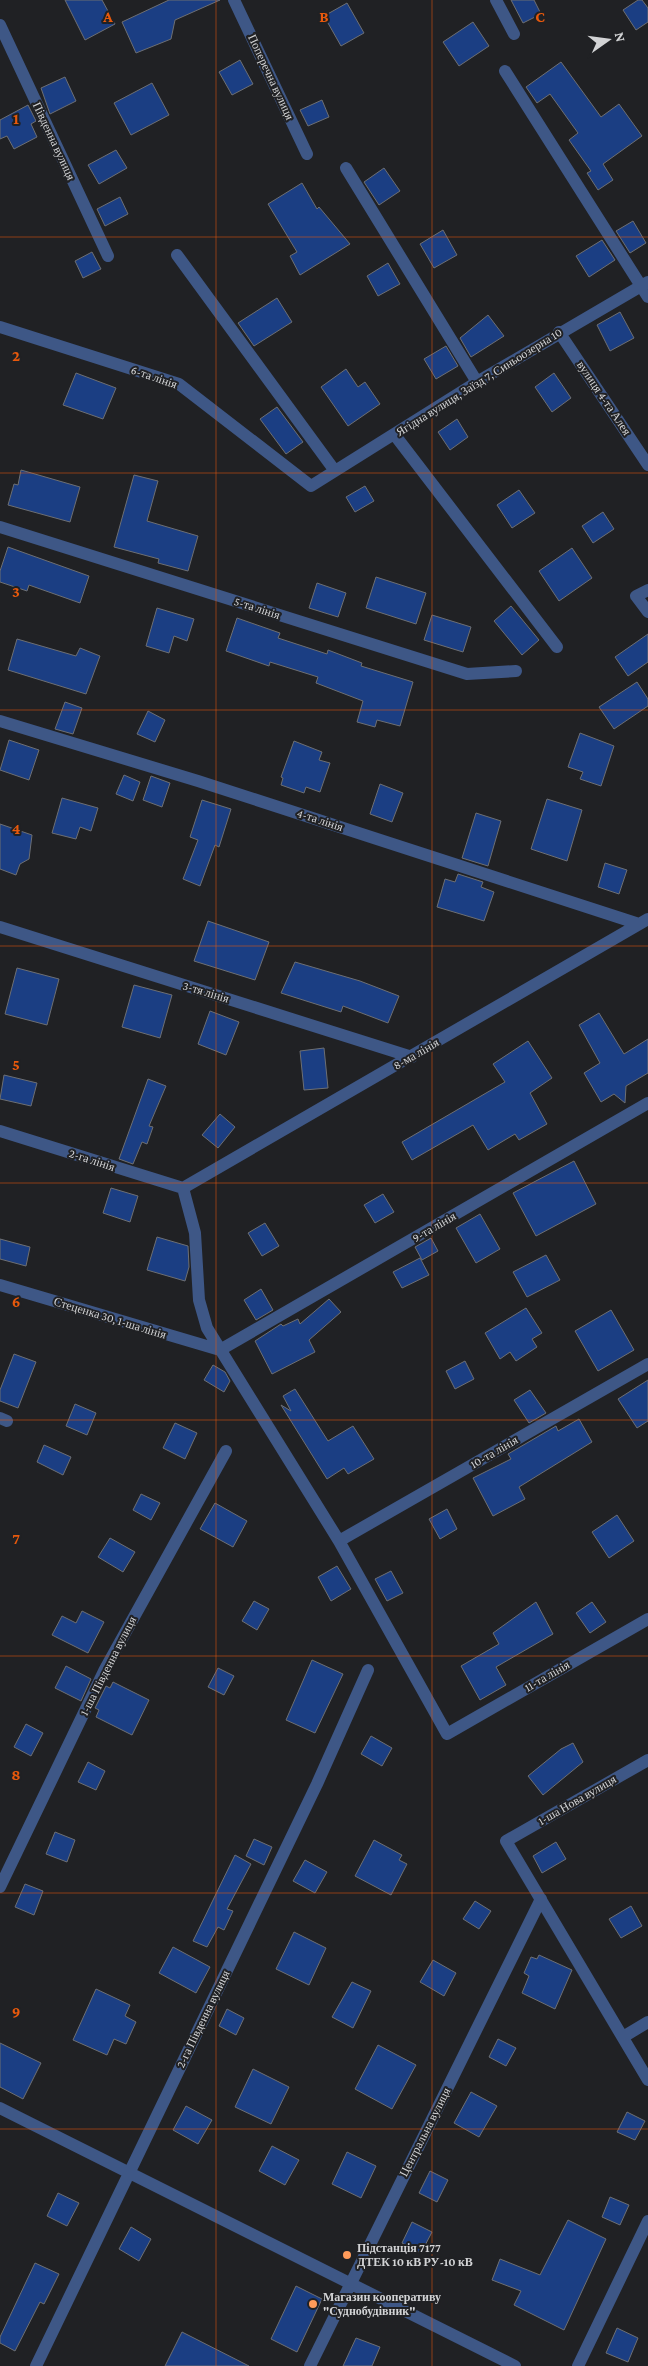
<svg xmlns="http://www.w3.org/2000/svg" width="648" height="2366" viewBox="0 0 648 2366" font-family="'Crimson Pro',serif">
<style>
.building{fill:#1b3e83;stroke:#6d6f73}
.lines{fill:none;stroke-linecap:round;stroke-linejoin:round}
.street{stroke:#3e5786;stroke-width:12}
.grid{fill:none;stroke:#e8590c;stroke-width:1;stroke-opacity:0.55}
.poi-dot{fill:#ff9b5a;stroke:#202124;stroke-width:2}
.labels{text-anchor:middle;stroke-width:4;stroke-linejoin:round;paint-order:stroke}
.street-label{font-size:12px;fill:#d2d3d5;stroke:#202124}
.poi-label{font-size:12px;font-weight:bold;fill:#d2d3d5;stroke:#202124;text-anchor:start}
.grid-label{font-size:16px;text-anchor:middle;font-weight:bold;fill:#e8590c;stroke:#202124;stroke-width:4;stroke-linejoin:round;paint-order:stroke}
</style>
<rect width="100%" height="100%" fill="#202124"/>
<!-- building -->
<path class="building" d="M65,0h37l13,24 -30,16z
M169,0h51l-45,20 -4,19 -35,14 -14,-31z
M511,0h23l7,14 -18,9z
M638,0h4l6,8v14l-12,8 -13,-20z
M347,3l17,30 -23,13 -17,-30z
M473,22l16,24 -30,20 -16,-24z
M240,60l13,24 -21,11 -13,-23z
M561,62l40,55 18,-13 23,32 -39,28 10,16 -15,10 -11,-17 4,-2 -22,-31 9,-7 -28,-39 -13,9 -11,-16z
M65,77l11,24 -26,13 -9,-26z
M152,83l17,32 -38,20 -17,-32z
M322,100l7,17 -21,9 -8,-16z
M28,105l8,16 -5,3 6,13 -23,12 -7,-13 -7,3v-19z
M116,150l11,18 -28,16 -11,-19z
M384,168l16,23 -21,14 -15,-23z
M302,183l15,26 2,-2 31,37 -50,31 -10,-19 7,-4 -29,-48z
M120,197l8,17 -23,12 -8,-17z
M633,221l13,22 -16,10 -14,-22z
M443,230l14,25 -23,13 -14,-24z
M602,240l13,20 -26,17 -13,-21z
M92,252l9,17 -18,9 -8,-17z
M388,263l12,21 -22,12 -11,-20z
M277,298l15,24 -38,24 -16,-23z
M620,312l14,26 -24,13 -13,-26z
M488,315l16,21 -33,21 -11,-19z
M446,346l12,20 -22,13 -12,-20z
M346,369l12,18 7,-5 15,22 -32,22 -27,-39z
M76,373l40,15 -13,31 -40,-14z
M554,373l17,25 -19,14 -17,-25z
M277,407l26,35 -17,12 -26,-35z
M457,419l11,18 -18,13 -12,-18z
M21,470l59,17 -10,35 -62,-17 6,-21 4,1z
M134,475l24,6 -11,40 51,15 -10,35 -30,-8 1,-4 -45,-12z
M365,486l9,15 -19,11 -9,-15z
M519,490l16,23 -23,15 -15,-23z
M603,512l11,17 -21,14 -11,-17z
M8,547l81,29 -9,27 -51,-18 -2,6 -27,-9v-11z
M572,548l20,30 -33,23 -20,-30z
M376,577l50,16 -10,31 -50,-16z
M317,583l29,10 -8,24 -29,-9z
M511,606l28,34 -17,15 -28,-34z
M157,608l37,11 -7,22 -13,-5 -5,17 -23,-7z
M432,615l39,12 -8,25 -39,-12z
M237,618l43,15 -2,5 49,16 1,-4 34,13 -1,3 52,16 -13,44 -23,-6 -2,7 -18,-5 6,-21 -47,-18 2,-6 -48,-15 -1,4 -43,-15z
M648,634v28l-20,14 -13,-19z
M17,639l59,17 4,-8 20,8 -14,38 -78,-24z
M637,682l11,17v7l-34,23 -15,-22z
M65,702l17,6 -9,26 -18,-5z
M148,711l17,9 -10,22 -18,-8z
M580,733l34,13 -13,40 -21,-7 3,-7 -15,-5z
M9,740l30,10 -10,30 -29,-10z
M294,741l28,11 -3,8 11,3 -10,29 -14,-5 -2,6 -23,-8 2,-7 -2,-1z
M124,775l16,7 -7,19 -17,-7z
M151,776l19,7 -8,24 -19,-7z
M380,784l23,9 -11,29 -22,-8z
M62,798l36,10 -7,23 -11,-4 -4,12 -24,-6z
M547,799l35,11 -15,51 -36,-12z
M202,800l29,9 -12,38 -4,-2 -15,41 -17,-7 15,-39 -8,-3z
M476,813l25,8 -13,45 -26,-8z
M0,824l32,11 -3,24 -9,5 -4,11 -16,-6z
M605,863l22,7 -8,24 -21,-7z
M458,874l25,8 -2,5 13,5 -10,29 -47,-14 8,-28 10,3z
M208,921l61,21 -14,38 -61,-19z
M295,962l65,19 39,15 -11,27 -45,-17 -2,6 -60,-19z
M17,968l42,11 -12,46 -42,-11z
M134,985l38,10 -12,43 -38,-11z
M210,1011l29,11 -13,33 -28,-11z
M599,1013l25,41 24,-15v34l-22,13 -1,17 -11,-9 -13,8 -17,-29 16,-10 -21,-38z
M528,1041l24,37 -22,15 17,31 -28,16 -4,-6 -27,16 -15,-25 -61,35 -10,-18 103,-60 -12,-18z
M324,1048l4,40 -24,2 -4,-39z
M4,1075l33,8 -6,23 -31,-7z
M148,1079l18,7 -17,40 4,1 -6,17 -5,-2 -9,22 -14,-5z
M220,1114l15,13 -17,21 -16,-13z
M574,1161l22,43 -60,32 -23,-43z
M111,1188l27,8 -8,26 -27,-9z
M383,1194l11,18 -19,11 -11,-18z
M480,1214l20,35 -24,14 -20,-35z
M265,1223l14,23 -17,10 -14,-23z
M157,1237l31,9 1,21 -4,14 -38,-11z
M431,1238l7,13 -16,9 -7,-13z
M0,1239l30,8 -4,19 -26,-7z
M546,1255l14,25 -33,17 -14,-25z
M420,1258l9,17 -27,13 -9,-16z
M261,1289l12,21 -17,10 -12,-20z
M329,1299l12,13 -32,28 6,12 -43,22 -17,-33 26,-17 2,2 15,-7 2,5z
M526,1308l16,25 -10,6 5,8 -21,14 -6,-9 -10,7 -15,-26z
M611,1310l23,40 -36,21 -23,-40z
M14,1354l22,8 -18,46 -18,-7v-11z
M465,1361l9,18 -19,10 -9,-18z
M213,1365l12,7 5,9 -6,11 -20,-12z
M648,1380v41l-11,7 -19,-29z
M295,1389l33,52 25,-15 21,33 -26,15 -4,-6 -17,11 -46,-74 10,6 -8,-15z
M530,1390l16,23 -17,10 -15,-23z
M75,1404l21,9 -9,22 -21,-9z
M579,1419l13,23 -73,45 6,12 -32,17 -20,-38 38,-19 -3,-5 48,-28 2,5z
M175,1423l22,10 -12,26 -22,-11z
M44,1445l27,12 -8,18 -26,-13z
M141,1494l19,9 -9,17 -18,-10z
M215,1503l32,18 -14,26 -33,-18z
M447,1509l10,20 -17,10 -11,-20z
M617,1515l17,26 -25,17 -17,-26z
M110,1538l25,14 -12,20 -25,-15z
M337,1566l14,23 -20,12 -13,-24z
M391,1571l12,22 -16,8 -12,-22z
M254,1601l15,8 -12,21 -15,-9z
M536,1602l17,32 -57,33 10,18 -26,15 -19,-34 38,-22 -6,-11z
M592,1602l14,20 -16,11 -14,-20z
M82,1611l22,11 -16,31 -36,-18 10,-19 14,7z
M312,1660l31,14 -28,59 -29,-13z
M66,1666l25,13 -10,22 -26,-13z
M218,1668l16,8 -10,19 -16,-8z
M113,1682l36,18 -17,35 -36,-18 3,-7 -4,-2 11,-22 4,2z
M26,1724l17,9 -12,23 -17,-9z
M371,1736l21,12 -10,18 -21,-12z
M573,1743l10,19 -40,33 -15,-19 33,-27z
M88,1762l17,9 -9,19 -18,-8z
M55,1832l20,8 -8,22 -21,-8z
M254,1839l18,8 -8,18 -18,-9z
M374,1840l28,15 -3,5 8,4 -16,31 -36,-19z
M556,1842l10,17 -24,14 -9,-17z
M235,1855l16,9 -24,45 6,2 -9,19 -6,-3 -11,20 -14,-6z
M305,1860l22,12 -12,21 -22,-12z
M25,1884l18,7 -9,24 -19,-8z
M475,1901l16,10 -12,18 -16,-10z
M631,1906l11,20 -21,12 -12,-19z
M294,1932l32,16 -17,37 -33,-16z
M173,1947l37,20 -14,26 -37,-20z
M539,1955l33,15 -17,39 -33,-16 7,-17 -5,-3 7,-16 6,2z
M433,1960l23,13 -12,23 -24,-14z
M352,1982l19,9 -18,37 -21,-11z
M96,1989l34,16 -5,11 11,6 -10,22 -12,-5 -7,16 -34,-15z
M227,2009l17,9 -8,17 -17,-9z
M498,2039l18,9 -10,18 -17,-9z
M0,2043l41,20 -18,36 -23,-12z
M378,2045l38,20 -24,44 -37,-20z
M253,2069l36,18 -18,37 -36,-17z
M471,2092l26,14 -18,31 -25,-14z
M186,2106l26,14 -14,24 -25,-14z
M627,2112l18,9 -10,19 -18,-8z
M272,2146l27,14 -14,25 -26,-14z
M347,2152l29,14 -15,32 -29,-14z
M430,2171l18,9 -11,22 -18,-9z
M58,2193l21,10 -12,23 -20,-10z
M610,2197l19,8 -9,20 -18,-8z
M568,2220l38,19 -42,91 -50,-25 7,-14 -29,-11 8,-21 40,16z
M412,2222l20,10 -11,21 -19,-10z
M131,2227l20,12 -12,22 -20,-12z
M35,2263l24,11 -15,30 -4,-2 -25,49 -15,-8v-6z
M296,2286l26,13 -25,53 -26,-13z
M617,2328l21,10 -10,24 -22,-9z
M182,2332l67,34h-84z
M356,2338l24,9 -8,19h-29z"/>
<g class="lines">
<!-- street -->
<path class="street" d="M234,0l73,154
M496,0l18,34
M0,25l108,231
M505,71l143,226
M346,168l131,214
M177,255l158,216
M0,327l179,57 132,102 166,-104 171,-100
M559,332l89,133
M394,434l163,213
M0,527l467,147 49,-3
M648,590l-12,6 12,16
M0,721l198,60 441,143
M0,927l412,130
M0,1131l183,57
M183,1188l12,45 4,67 8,28 132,213 108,193 201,-115
M183,1188l465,-269
M0,1285l220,65
M220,1350l428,-247
M0,1418l7,3
M339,1541l309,-177
M648,1760l-142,81 142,239
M0,1887l104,-216 122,-220
M623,2037l25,-15
M0,2108l515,258
M36,2366l281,-582 51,-114
M310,2366l231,-467
M578,2366l70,-145"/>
</g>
<!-- grid -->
<path class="grid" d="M216,0v2366M432,0v2366M0,237h648M0,473h648M0,710h648M0,946h648M0,1183h648M0,1420h648M0,1656h648M0,1893h648M0,2129h648"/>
<!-- markers -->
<g class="poi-dot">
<circle cx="347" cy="2255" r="5"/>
<circle cx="313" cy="2304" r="5"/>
</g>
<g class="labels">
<!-- street labels -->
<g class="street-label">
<text transform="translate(271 77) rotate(65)" y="4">Поперечна вулиця</text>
<text transform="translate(54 141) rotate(65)" y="4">Південна вулиця</text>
<text transform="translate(154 377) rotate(19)" y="4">6-та лінія</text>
<text transform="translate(479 382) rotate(-32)" y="4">Ягідна вулиця, Заїзд 7, Синьоозерна 10</text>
<text transform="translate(604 398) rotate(56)" y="4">вулиця 4-та Алея</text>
<text transform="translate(257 608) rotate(18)" y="4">5-та лінія</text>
<text transform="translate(320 820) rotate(18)" y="4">4-та лінія</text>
<text transform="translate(206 992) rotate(17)" y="4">3-тя лінія</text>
<text transform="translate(416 1054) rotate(-30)" y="4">8-ма лінія</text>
<text transform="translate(92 1160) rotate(18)" y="4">2-га лінія</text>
<text transform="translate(434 1227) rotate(-30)" y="4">9-та лінія</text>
<text transform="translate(110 1318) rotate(17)" y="4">Стеценка 30, 1-ша лінія</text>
<text transform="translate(494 1452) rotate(-30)" y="4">10-та лінія</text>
<text transform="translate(108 1666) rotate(-63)" y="4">1-ша Південна вулиця</text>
<text transform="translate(547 1676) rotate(-30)" y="4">11-та лінія</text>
<text transform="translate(577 1800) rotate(-30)" y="4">1-ша Нова вулиця</text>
<text transform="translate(203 2019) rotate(-64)" y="4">2-га Південна вулиця</text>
<text transform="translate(425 2132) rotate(-63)" y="4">Центральна вулиця</text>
</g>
<!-- poi labels -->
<g class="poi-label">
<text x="357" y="2252">Підстанція 7177<tspan x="357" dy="14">ДТЕК 10 кВ РУ-10 кВ</tspan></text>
<text x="323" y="2301">Магазин кооперативу<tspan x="323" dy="14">"Суднобудівник"</tspan></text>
</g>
</g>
<g class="grid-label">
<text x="108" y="22">A</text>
<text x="324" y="22">B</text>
<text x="540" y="22">C</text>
<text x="16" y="124">1</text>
<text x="16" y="361">2</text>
<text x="16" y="597">3</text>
<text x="16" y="834">4</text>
<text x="16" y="1070">5</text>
<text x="16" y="1307">6</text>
<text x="16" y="1544">7</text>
<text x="16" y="1780">8</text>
<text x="16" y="2017">9</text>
</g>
<!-- north arrow -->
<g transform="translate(608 40) rotate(76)" stroke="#202124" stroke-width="4" paint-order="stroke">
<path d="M0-4L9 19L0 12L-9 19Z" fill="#d2d3d5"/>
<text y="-8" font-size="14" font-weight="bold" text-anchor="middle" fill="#d2d3d5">N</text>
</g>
</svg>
